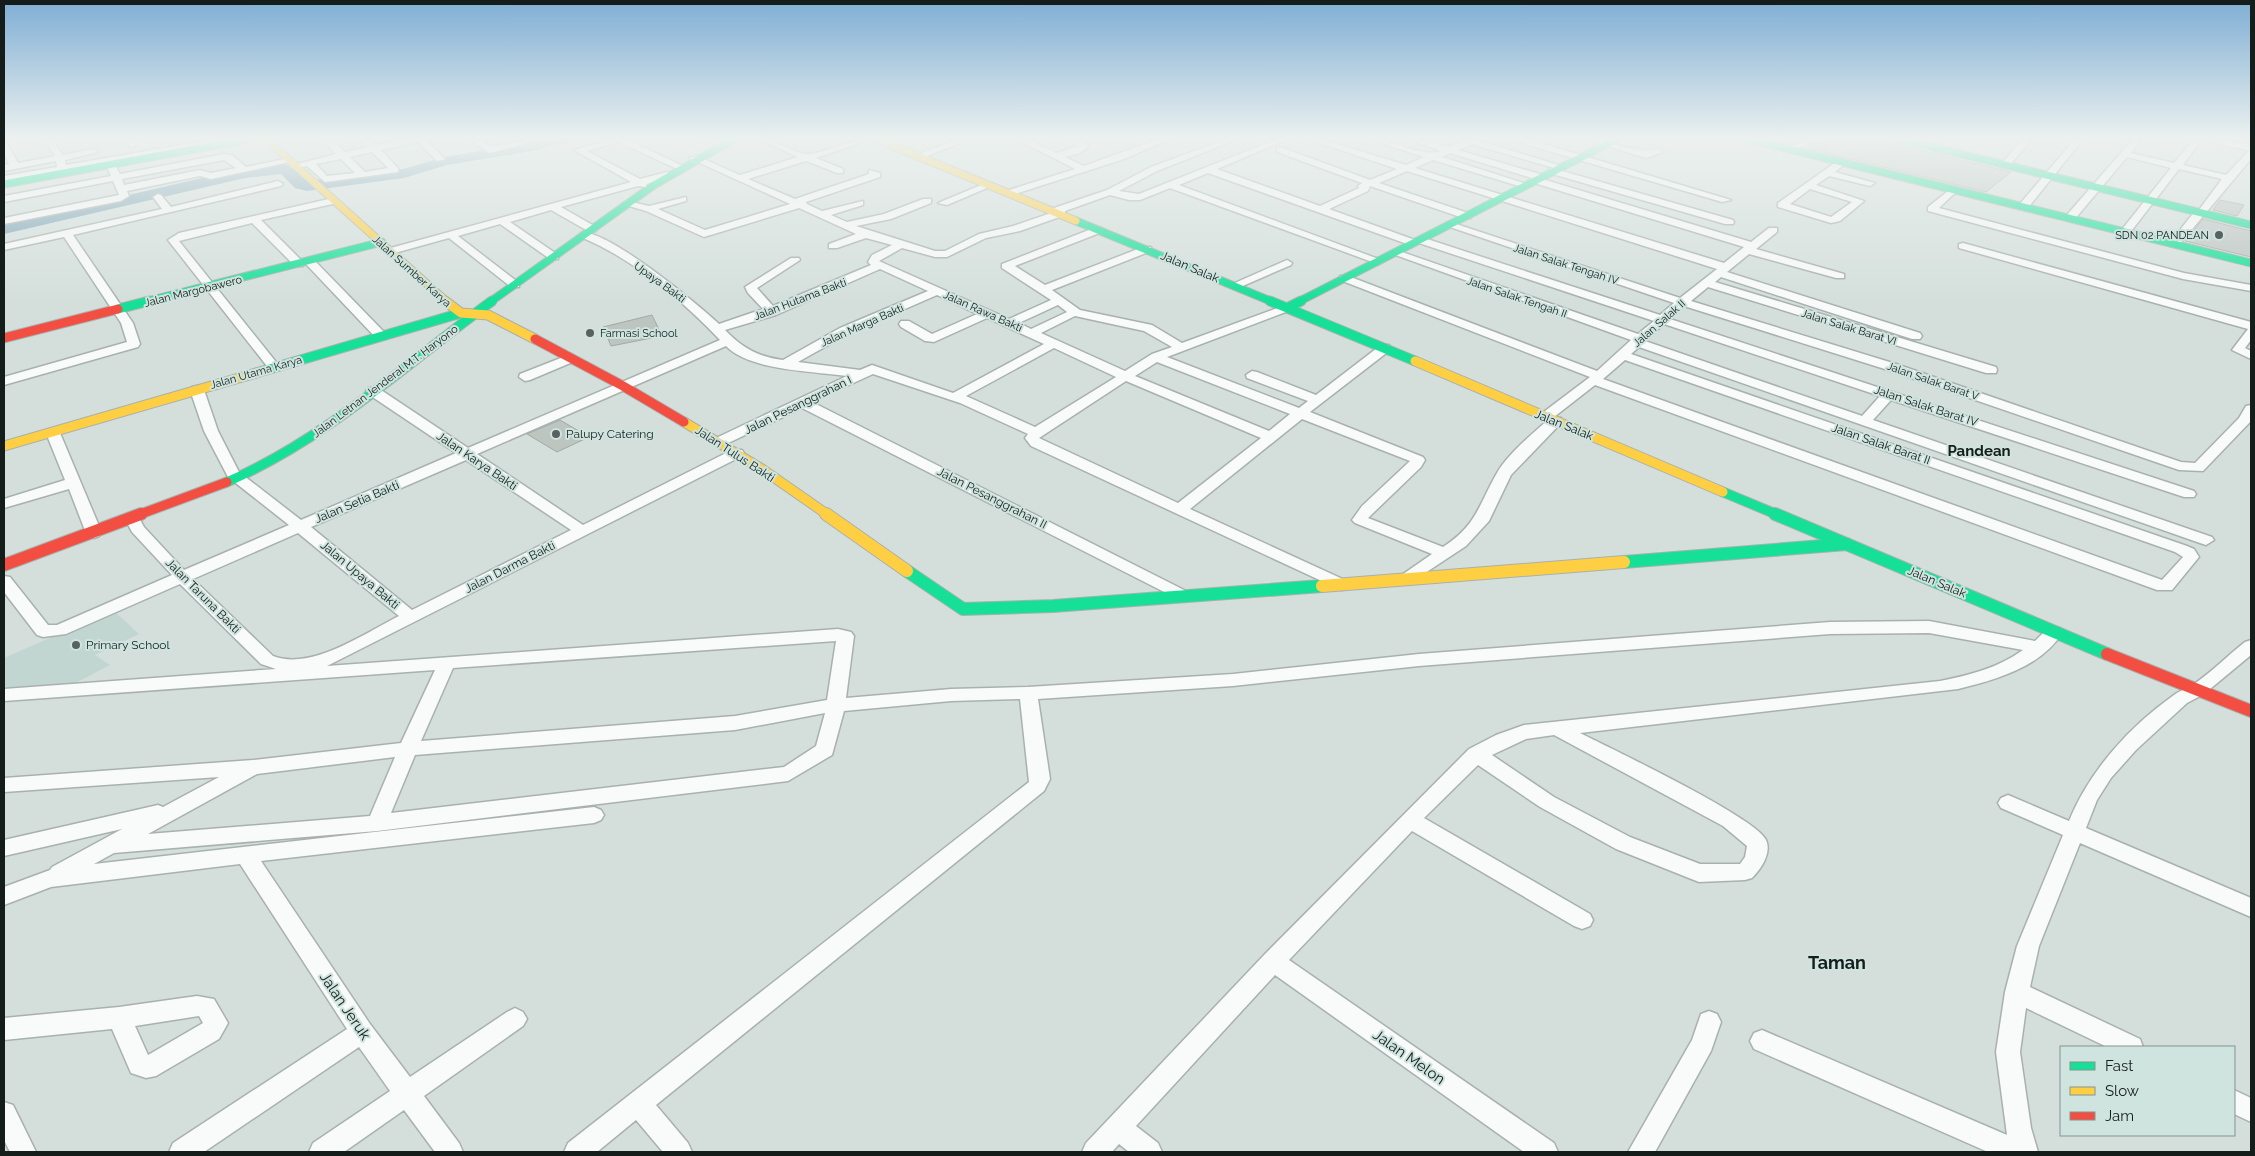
<svg xmlns="http://www.w3.org/2000/svg" width="2255" height="1156" viewBox="0 0 2255 1156" font-family="Raleway,sans-serif">
<style>
.built{fill:#c2d6d1}
.lines{fill:none;stroke-linecap:round;stroke-linejoin:round}
.river{fill:#82a6b7;fill-rule:evenodd}
.building{fill:#bdc5c1;stroke:#a2a9a6}
.street-casing{stroke:#a8b1ae;stroke-width:3}
.fast-far2-casing{stroke:#a8b1ae;stroke-width:9}
.fast-far1-casing{stroke:#a8b1ae;stroke-width:11}
.fast-casing{stroke:#a8b1ae;stroke-width:14}
.slow-far2-casing{stroke:#a8b1ae;stroke-width:9}
.slow-far1-casing{stroke:#a8b1ae;stroke-width:11}
.slow-casing{stroke:#a8b1ae;stroke-width:14}
.jam-far1-casing{stroke:#a8b1ae;stroke-width:11}
.jam-casing{stroke:#a8b1ae;stroke-width:14}
.street{fill:#f9fafa;fill-rule:evenodd}
.fast-far2{stroke:#16e098;stroke-width:7}
.fast-far1{stroke:#16e098;stroke-width:9}
.fast{stroke:#16e098;stroke-width:12}
.slow-far2{stroke:#ffcf43;stroke-width:7}
.slow-far1{stroke:#ffcf43;stroke-width:9}
.slow{stroke:#ffcf43;stroke-width:12}
.jam-far1{stroke:#f24e42;stroke-width:9}
.jam{stroke:#f24e42;stroke-width:12}
.poi-dot{fill:#58615f;stroke:#cfe4de;stroke-width:2}
.labels{text-anchor:middle;stroke-width:4;stroke-linejoin:round;paint-order:stroke}
.far-poi-label{font-size:11px;fill:#151d1b;stroke:#cfe4de;text-anchor:end}
.far-street-label{font-size:11px;fill:#151d1b;stroke:#cfe4de}
.street-label{font-size:12px;fill:#151d1b;stroke:#cfe4de}
.poi-label{font-size:12px;fill:#151d1b;stroke:#cfe4de;text-anchor:start}
.quarter-label{font-size:15px;font-weight:bold;fill:#151d1b;stroke:#cfe4de}
.near-street-label{font-size:15px;fill:#151d1b;stroke:#cfe4de}
.near-quarter-label{font-size:18px;font-weight:bold;fill:#151d1b;stroke:#cfe4de}
</style>
<rect width="100%" height="100%" fill="#d4dfdc"/>
<!-- built -->
<path class="built" d="M113,610l26,24 -44,21 15,10 -44,23 -62,5v-35z"/>
<g class="lines">
<!-- river -->
<path class="river" d="M546,139h23l-2,3 -35,9 -85,14 -43,13 -97,13 -12,-3 -14,-14 -36,4 -241,56v-10l241,-56 40,-4 5,2 17,15 96,-12 42,-12z"/>
</g>
<!-- building -->
<path class="building" d="M1824,139h66l5,5 116,28 -25,20 -179,-44z
M2220,200l24,5 -7,11 -24,-6z
M2203,219l48,12v26l-66,-16z
M652,315l10,21 -51,10 -8,-19z
M560,420l29,17 -32,15 -30,-18z"/>
<g class="lines">
<defs>
<path id="street" d="M44,139h8l11,16 30,-6 5,3 -33,8 1,5 149,-26h18l-4,3 -225,40v-6l53,-9 -1,-6 -52,10v-6l5,-1 -5,-11v-11l3,1 11,20 37,-7z
M125,139h8l5,6 -8,2z
M322,139h9l14,13 23,-5 -7,-8h9l6,6 31,-6h18l20,20 -8,2 -19,-19 -37,8 17,18v4l-73,10 -18,-16 -12,3 -5,-3 46,-12zM372,152l16,16 -23,4 -15,-15zM341,159l14,14 -28,3 -11,-12z
M469,139h10l12,8 30,-6 4,3 -36,9z
M613,139h13l59,28 -8,2 -58,-27 -32,9 53,28 27,-7 5,3 -25,9 -1,3 -8,-1 -77,21 35,20v4h-8l-37,-21 -41,12 48,33v4h-8l-50,-35 -42,12 61,47v4h-8l-62,-49 -58,16 -5,-3 1,-2 244,-67 -57,-32z
M703,139h11l10,5 -4,3z
M758,139c18,0 31,12 48,15 11,2 46,-15 65,-15l-55,19 27,11v4h-6l-31,-12 -58,18 47,20 74,-25v-4l11,3v4l-74,25 1,2 15,7 41,-10v4l-32,10 16,7 37,-8 39,-15h8v4l-40,16 -35,7 79,25h10l34,-17 34,-8 38,-13v-4l56,-19 44,-23 76,-28h11l-81,32 -38,20 20,3 138,-55h11l-71,30 103,37 39,-18 -1,-2 4,-3 -85,-31v-4h6l87,32 27,-11 -89,-30h12l86,26 18,-8 -55,-18c22,0 54,19 72,12l-34,-12h13l29,8 14,-6 -2,-2h13l91,28 -8,2 -85,-25 -14,6 85,25 2,2 -3,2 209,63 18,-14h8v4l-21,17 88,25v4h-8l-87,-24 -22,18 193,61 2,3 -2,3h-8l-191,-62 -6,5 281,85 1,3 -1,3h-10l-278,-86 -17,14 205,63 285,98 14,1 44,-45 7,-12 5,-1v16l-48,50 -24,-1 -291,-100 -204,-64 -14,13 524,172 2,3 -2,3h-10l-293,-97 -18,20 339,117 2,3 -8,5 -6,-2 -561,-196 -8,7 556,192 7,3 5,8 -27,33h-15l-562,-205 -41,32 7,1 2,3 -52,54 -22,46 -23,25 -56,37h-12l-2,-4 36,-25 -77,-31 -3,-3 10,-14 48,-45 -108,-42 -112,90 157,72 2,4 -2,4 -6,1 -310,-144 -6,-8 3,-4 -68,-31 -87,-29 -61,28 376,190 2,4 -2,4 -6,1 -380,-193 -78,37h-10l-2,-3 2,-3 133,-63c-33,-5 -97,-5 -121,-30l-249,108 106,71 149,-75h10l2,3 -2,3 -415,210 511,-37 13,3 3,4 -8,62 105,-9 77,-2 205,-13 186,-20 411,-32 99,-1 106,20 13,-13h12l3,4c-22,35 -67,48 -105,57l-378,44c30,15 177,85 186,107 6,13 -5,29 -14,38l-7,2 -46,2 -83,-33 -76,-42 -62,-42 -54,53 166,96 3,6 -3,6 -8,3 -8,-3 -162,-95 -123,129 265,183 4,9h-34l-249,-177 -139,151 22,17 4,9h-33l-10,-8 -7,8h-30l4,-9 179,-189 204,-205 27,-14 28,-10 416,-44c30,-6 58,-13 83,-31l-94,-17 -99,1 -411,32 -186,20 -195,13 12,80 -6,12 -388,314 32,38 4,9h-29l-27,-32 -39,32h-33l4,-9 461,-361 -9,-83 -69,2 -107,10 -12,44 -44,26 -411,50 -263,22 -20,11 500,-57 7,3 3,5 -3,5 -7,3 -333,38 109,163 40,53 97,-65 8,-4 8,4 4,7 -4,7 -99,70 35,47 4,9h-28l-31,-42 -60,42h-35l4,-9 77,-52 -31,-44 -155,105h-35l4,-9 174,-114 -107,-165 -189,23 -47,18v-18l46,-17 2,-3 70,-38 -118,27v-16l154,-35 5,2 56,-30 -215,15v-14l249,-18 148,-17 34,-73 -431,31v-12l272,-20 -15,-5 -81,-80 -114,50 -23,3 -6,-2 -33,-43v-16l6,1 38,48h9l115,-50 -40,-43 -7,-13 3,-3h10l6,11 40,43 105,-45 -61,-48 -24,-46 -14,-41 2,-3 5,-1 7,4 14,41 21,41 62,48 155,-67 -88,-59 -2,-3 2,-3h10l90,60 252,-108c-39,-41 -87,-81 -139,-103v-4c24,-6 119,73 138,91l44,-15 -15,-16 -3,-6 46,-29h8l1,2 -43,28 16,18 98,-41 -3,-3 4,-7 20,-10 -26,-7 -29,10h-8v-4l27,-10 -57,-26 -95,29 -58,-26 -24,-7 5,-3 22,5 37,-9v4l-28,8 47,21 85,-26 -101,-46 8,-2 43,19 58,-18zM1450,153l82,25 -3,2 2,2 213,65 -20,16 -309,-95 18,-8 89,27 8,-2 -88,-28zM1407,171l310,98 -37,29 -227,-75 -4,-1 -5,3 230,78 -14,12 -236,-77 -9,2 -86,-31 39,-18 2,-5 93,32h8v-4l-92,-31zM1208,173l202,72 9,-2 235,78 -16,13 -239,-83 -4,-1 -5,3 241,87 -34,31 -249,-95h-8v4l250,97 -49,37 -2,3 2,3h7c-16,14 -41,35 -51,53 -19,33 -20,52 -54,74l-75,-29 53,-51 4,-7 -2,-3 -113,-45 79,-61 2,-3 -2,-3h-8l-65,50 -59,-23 -5,-1 -6,4 1,3 61,23 -9,7 -132,-51 124,-47v-4h-8l-101,37 -30,-18 -72,-15 -28,-20 99,-39v-4h-8l-98,38 -30,-19 87,-34v-4h-8l-92,36v4l49,32 -42,19 -130,-58 23,-13 33,9h12l39,-19 34,-7 45,-16v-4l45,-16 19,5h11l30,-12 205,75 4,1 5,-3 -205,-76zM880,269l48,22 -88,37 -57,32c-24,-3 -41,-12 -58,-30l51,-15zM937,295l40,19 -45,20 -23,-13h-8l-2,3 2,3 24,14 9,1 53,-24 57,26 -91,49 -81,-28 -12,5 -62,-8 50,-28zM1058,305l9,7 -36,17 -12,-6zM1075,316l69,15 28,16 -20,7 -27,17 -84,-38zM1664,324l216,72 -18,20 -217,-75zM1054,348l62,29 -81,50 -69,-31zM1625,360l550,192 8,5 -21,23 -559,-201zM1157,362l133,52 -21,17 -134,-55zM1126,381l135,57 -83,65 -139,-65zM466,460l105,70 -159,80 -101,-83zM298,533l101,83c-34,17 -88,55 -126,40l-80,-77zM836,641l-9,59 -92,16 -314,25 32,-73zM825,713l-9,33 -32,21 -393,46 24,-58 320,-25zM1554,735l169,91 24,20 -2,11 -5,7h-40l-70,-27 -76,-40 -62,-42 34,-16zM395,757l-25,59 -222,18 109,-60z
M958,139l7,2 -43,17 -8,-2z
M1016,139h11l30,14 21,-7 -13,-7h11l13,7 -9,7 -15,4 19,9 75,-27h11l-46,20 -115,37 -5,-3 2,-2 69,-22z
M1514,139h13l204,61 -9,2 -207,-61z
M1585,139c25,0 49,16 73,10l5,3 -17,6z
M1806,139h11l-23,12 -8,-2z
M2023,139h9l-24,28h-6v-4z
M2075,139h8l-56,70h-8v-4z
M2133,139h8l-10,14 43,10 20,-24h8l-19,26 43,10 22,-23 3,-1v8l-73,87 -4,1 -5,-3 26,-33 4,-1 23,-31 -43,-10 -50,65 -4,1 -5,-3 51,-64 -44,-11 -53,63h-8v-4z
M2205,139h15l31,6v6l-45,-10z
M224,154l8,1 14,12 43,-9 5,3 -83,18 -11,-3 -73,15 2,5 -8,5 -117,23v-6l115,-23 -6,-14 -109,21v-6l107,-20 -4,-9 5,-3 3,1 5,9zM224,160l12,8 -25,5 -11,-3 -76,15 -2,-6z
M1839,160l8,2 -12,10 40,11 -5,3 -41,-10 -13,9 48,16 -24,20 -9,2 -53,-16v-4zM1810,189l42,13 -21,15 -41,-13z
M1552,168l181,52 1,2 -1,2h-8l-176,-51 -2,-2z
M278,181l5,3 -2,2 -208,49 60,88 7,21 -2,3 -134,38v-8l123,-35 -6,-19 -57,-86 -60,13v-6l158,-35 -9,-12 5,-3 3,1 10,12z
M986,183l8,2 -47,20 -9,-2z
M1953,187l5,3 -19,18 245,65 67,12v6l-68,-12 -255,-68v-4z
M333,198l5,3 -1,2 -76,17 42,42v4h-8l-43,-43 -73,18 101,126 -2,3h-8l-102,-130 11,-7z
M1963,243l288,79v18l-6,8 6,3v8l-19,-9 16,-21 -289,-81v-4z
M309,258l4,1 72,74 2,3 -2,3h-8l-72,-76v-4z
M1287,260l5,3 -1,2 -53,23 -4,1 -6,-3z
M571,354l6,4 -2,3 -45,19 -5,1 -6,-4 1,-3z
M53,429l7,4 42,100 -3,3 -5,2 -8,-5 -17,-44 -65,19v-9l61,-19 -19,-47z
M2251,640v15l-47,39 -17,9 -51,47 -25,28 -14,22 -11,28 165,70v19l-171,-74 -41,103 -9,41 110,52 3,8h-36l-81,-39 -6,44 11,76 7,24h-50l-234,-103 -4,-8 4,-8 8,-3 245,105 -11,-83 9,-60 12,-46 46,-111 -62,-27 -3,-5 3,-5 7,-3 61,26c21,-51 60,-94 105,-126 5,-4 12,-6 17,-9 19,-12 36,-30 54,-44z
M197,996l17,3 14,24 -9,16 -63,37 -10,2 -15,-5 -19,-44 -108,11v-22l115,-11zM199,1016l4,7 -55,32 -13,-29z
M1709,1011l8,3 4,8 -10,29 -56,101h-27l64,-112 9,-26z
M2234,1090l17,8v24l-17,-8z
M4,1102l9,3 23,47h-26l-6,-12z"/>
<path id="fast-far2" d="M1748,139l503,124
M1899,139l352,86
M4,184l245,-45
M1076,221l197,81
M144,302l238,-60
M490,302l164,-117 80,-46
M1298,302l319,-163"/>
<path id="fast-far1" d="M1270,301l145,60
M1287,308l14,-7
M118,309l31,-8
M256,373l205,-60
M227,482c99,-43 179,-118 265,-181
M1723,492l55,23"/>
<path id="fast" d="M1775,514l332,140
M1624,562l223,-18
M907,571l56,38 90,-3 269,-20"/>
<path id="slow-far2" d="M266,139l181,163
M876,139l200,82"/>
<path id="slow-far1" d="M445,301l16,12 27,2 47,24
M1415,361l308,131
M684,422l78,47 66,46
M4,446l252,-73"/>
<path id="slow" d="M826,514l81,57
M1322,586l302,-24"/>
<path id="jam-far1" d="M4,338l114,-29
M535,339l88,47 61,36
M138,515l89,-33"/>
<path id="jam" d="M4,565l137,-51
M2107,654l144,57"/>
</defs>
<!-- street casing -->
<use href="#street" class="street-casing"/>
<!-- fast-far2 casing -->
<use href="#fast-far2" class="fast-far2-casing"/>
<!-- fast-far1 casing -->
<use href="#fast-far1" class="fast-far1-casing"/>
<!-- fast casing -->
<use href="#fast" class="fast-casing"/>
<!-- slow-far2 casing -->
<use href="#slow-far2" class="slow-far2-casing"/>
<!-- slow-far1 casing -->
<use href="#slow-far1" class="slow-far1-casing"/>
<!-- slow casing -->
<use href="#slow" class="slow-casing"/>
<!-- jam-far1 casing -->
<use href="#jam-far1" class="jam-far1-casing"/>
<!-- jam casing -->
<use href="#jam" class="jam-casing"/>
<!-- street -->
<use href="#street" class="street"/>
<!-- fast-far2 -->
<use href="#fast-far2" class="fast-far2"/>
<!-- fast-far1 -->
<use href="#fast-far1" class="fast-far1"/>
<!-- fast -->
<use href="#fast" class="fast"/>
<!-- slow-far2 -->
<use href="#slow-far2" class="slow-far2"/>
<!-- slow-far1 -->
<use href="#slow-far1" class="slow-far1"/>
<!-- slow -->
<use href="#slow" class="slow"/>
<!-- jam-far1 -->
<use href="#jam-far1" class="jam-far1"/>
<!-- jam -->
<use href="#jam" class="jam"/>
</g>
<!-- sky -->
<linearGradient id="sky" x2="0" y2="1"><stop stop-color="#7faed4"/><stop offset="0.46" stop-color="#ecf1ef"/><stop offset="1" stop-color="#ecf1ef" stop-opacity="0"/></linearGradient>
<rect width="2255" height="301" fill="url(#sky)"/>
<!-- markers -->
<g class="poi-dot">
<circle cx="2219" cy="235" r="5"/>
<circle cx="590" cy="333" r="5"/>
<circle cx="556" cy="434" r="5"/>
<circle cx="76" cy="645" r="5"/>
</g>
<g class="labels">
<!-- far-poi labels -->
<g class="far-poi-label">
<text x="2209" y="239">SDN 02 PANDEAN</text>
<text x="600" y="337" text-anchor="start">Farmasi School</text>
</g>
<!-- far-street labels -->
<g class="far-street-label">
<text transform="translate(1566 264) rotate(18)" y="4">Jalan Salak Tengah IV</text>
<text transform="translate(412 271) rotate(42)" y="4">Jalan Sumber Karya</text>
<text transform="translate(660 282) rotate(36)" y="4">Upaya Bakti</text>
<text transform="translate(193 291) rotate(-14)" y="4">Jalan Margobawero</text>
<text transform="translate(1517 297) rotate(19)" y="4">Jalan Salak Tengah II</text>
<text transform="translate(800 299) rotate(-21)" y="4">Jalan Hutama Bakti</text>
<text transform="translate(983 311) rotate(24)" y="4">Jalan Rawa Bakti</text>
<text transform="translate(1659 323) rotate(-41)" y="4">Jalan Salak II</text>
<text transform="translate(862 325) rotate(-24)" y="4">Jalan Marga Bakti</text>
<text transform="translate(1849 327) rotate(17)" y="4">Jalan Salak Barat VI</text>
<text transform="translate(256 372) rotate(-16)" y="4">Jalan Utama Karya</text>
<text transform="translate(385 381) rotate(-37)" y="4">Jalan Letnan Jenderal M.T. Haryono</text>
<text transform="translate(1933 381) rotate(19)" y="4">Jalan Salak Barat V</text>
</g>
<!-- street labels -->
<g class="street-label">
<text transform="translate(1190 267) rotate(23)" y="4">Jalan Salak</text>
<text transform="translate(798 405) rotate(-26)" y="4">Jalan Pesanggrahan I</text>
<text transform="translate(1926 406) rotate(18)" y="4">Jalan Salak Barat IV</text>
<text transform="translate(1564 425) rotate(22)" y="4">Jalan Salak</text>
<text transform="translate(1881 444) rotate(19)" y="4">Jalan Salak Barat II</text>
<text transform="translate(735 454) rotate(33)" y="4">Jalan Tulus Bakti</text>
<text transform="translate(477 461) rotate(34)" y="4">Jalan Karya Bakti</text>
<text transform="translate(992 498) rotate(27)" y="4">Jalan Pesanggrahan II</text>
<text transform="translate(357 502) rotate(-23)" y="4">Jalan Setia Bakti</text>
<text transform="translate(510 567) rotate(-27)" y="4">Jalan Darma Bakti</text>
<text transform="translate(360 575) rotate(40)" y="4">Jalan Upaya Bakti</text>
<text transform="translate(1937 582) rotate(23)" y="4">Jalan Salak</text>
<text transform="translate(203 596) rotate(45)" y="4">Jalan Taruna Bakti</text>
</g>
<!-- poi labels -->
<g class="poi-label">
<text x="566" y="438">Palupy Catering</text>
<text x="86" y="649">Primary School</text>
</g>
<!-- quarter labels -->
<g class="quarter-label">
<text x="1979" y="456">Pandean</text>
</g>
<!-- near-street labels -->
<g class="near-street-label">
<text transform="translate(345 1006) rotate(56)" y="5">Jalan Jeruk</text>
<text transform="translate(1409 1057) rotate(35)" y="5">Jalan Melon</text>
</g>
<!-- near-quarter labels -->
<g class="near-quarter-label">
<text x="1837" y="969">Taman</text>
</g>
</g>
<!-- border -->
<rect width="2255" height="1156" fill="none" stroke="#151d1b" stroke-width="10"/>
<!-- legend -->
<rect x="2060" y="1046" width="175" height="90" fill="#cfe4de" stroke="#859490"/>
<rect x="2070" y="1062" width="25" height="8" fill="#16e098" stroke="#859490"/>
<text x="2105" y="1071" font-size="15" fill="#151d1b">Fast</text>
<rect x="2070" y="1087" width="25" height="8" fill="#ffcf43" stroke="#859490"/>
<text x="2105" y="1096" font-size="15" fill="#151d1b">Slow</text>
<rect x="2070" y="1112" width="25" height="8" fill="#f24e42" stroke="#859490"/>
<text x="2105" y="1121" font-size="15" fill="#151d1b">Jam</text>
</svg>
